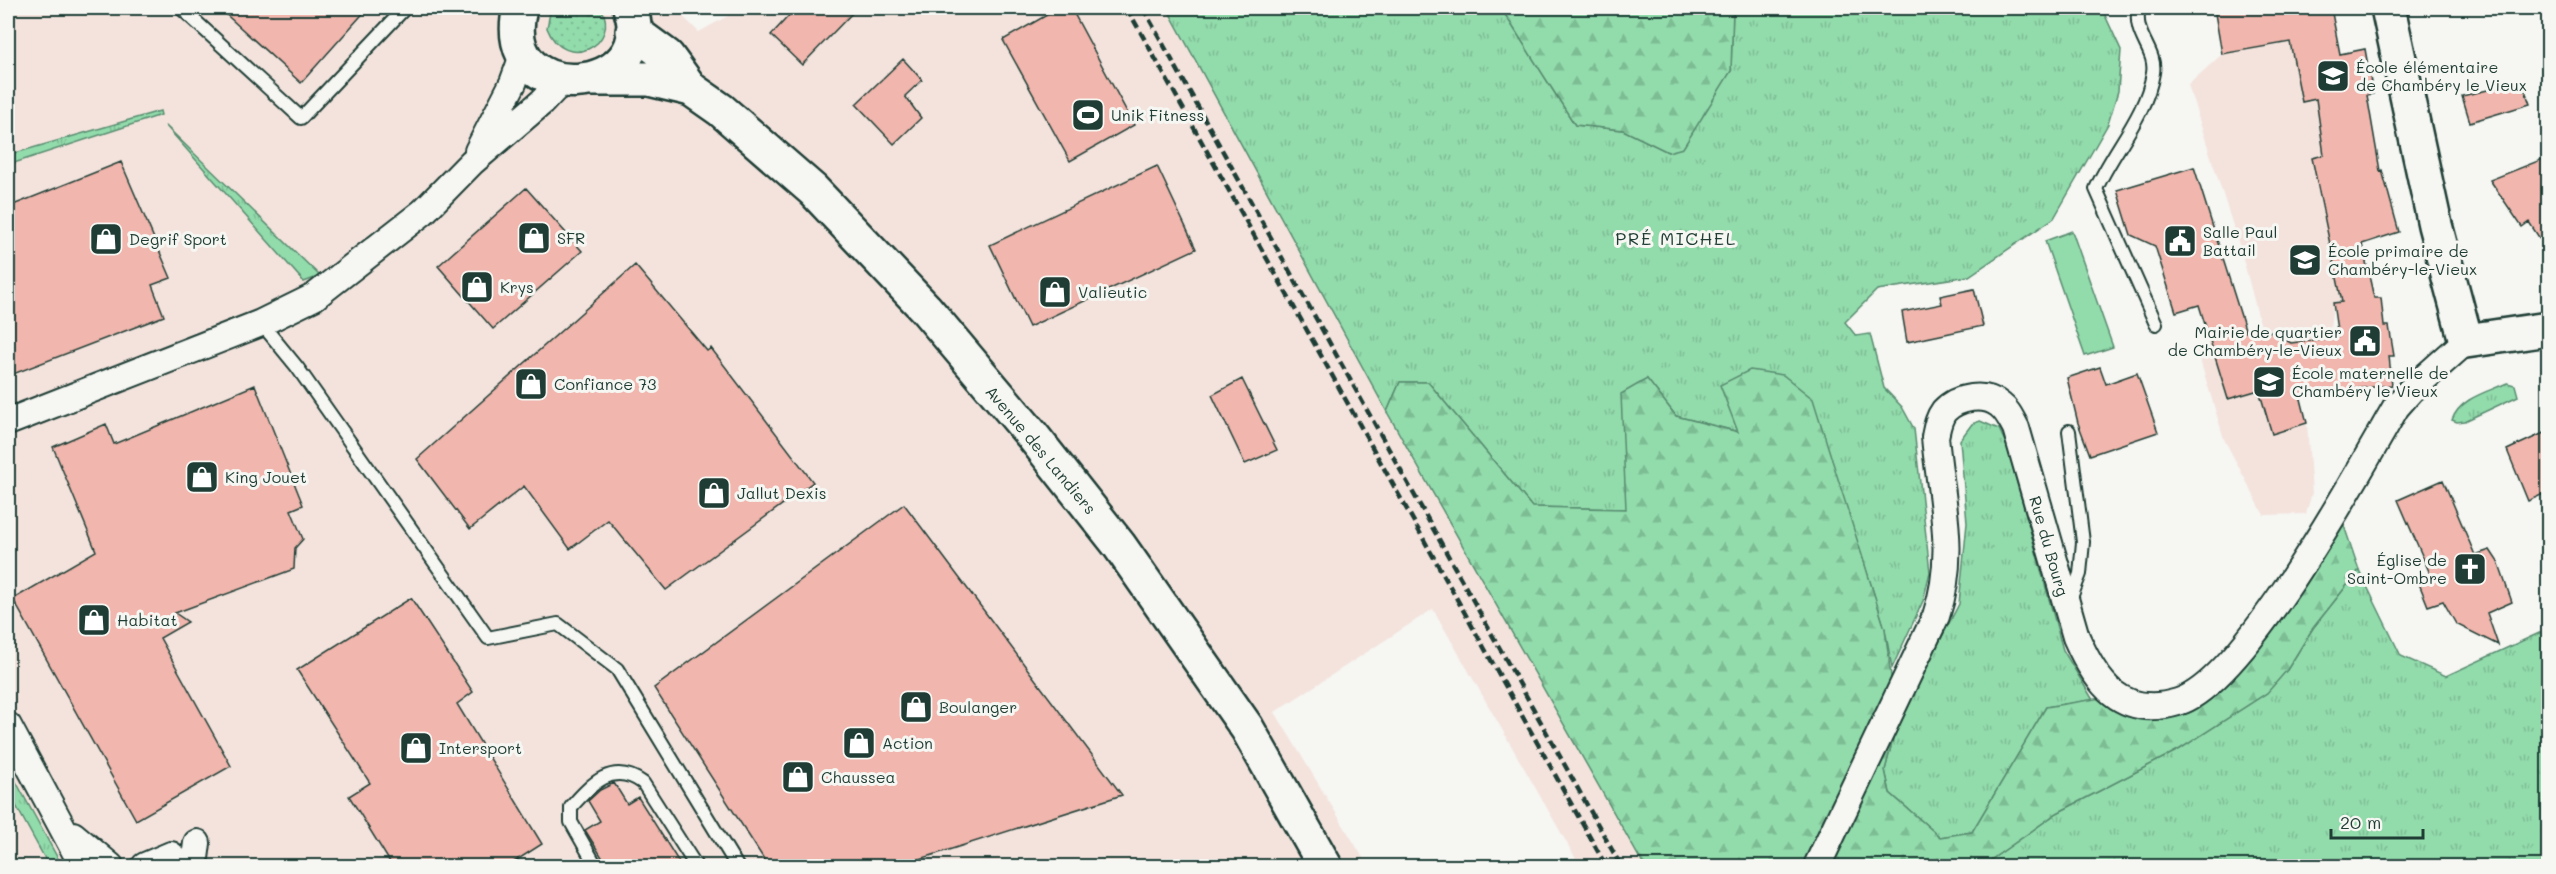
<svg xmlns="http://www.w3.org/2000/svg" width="2556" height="874" viewBox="0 0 2556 874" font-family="Mali,sans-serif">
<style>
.built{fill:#f4e3dd}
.grass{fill:url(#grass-tufts);stroke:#588c70;stroke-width:1.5}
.forest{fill:url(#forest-firs);stroke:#588c70;stroke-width:1.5}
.park{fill:#92dbab;stroke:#588c70;stroke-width:1.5}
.garden{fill:url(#garden-dots);stroke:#588c70;stroke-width:1.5}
.building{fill:#f1b6ad;stroke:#1f3d34;stroke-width:1.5}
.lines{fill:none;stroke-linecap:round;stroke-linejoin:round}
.lane-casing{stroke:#1f3d34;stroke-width:16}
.street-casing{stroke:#1f3d34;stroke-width:30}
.secondary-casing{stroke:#1f3d34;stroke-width:38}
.lane{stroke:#f6f6f2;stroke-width:12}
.street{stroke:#f6f6f2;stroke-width:26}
.secondary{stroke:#f6f6f2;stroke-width:33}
.rail{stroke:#1f3d34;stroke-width:4.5;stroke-dasharray:9 4.5;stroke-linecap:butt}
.labels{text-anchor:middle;stroke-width:6;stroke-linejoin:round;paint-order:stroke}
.poi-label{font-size:16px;fill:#1f3d34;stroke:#f6f6f2;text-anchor:start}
.street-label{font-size:16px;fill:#1f3d34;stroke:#f6f6f2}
.neighbourhood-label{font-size:18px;letter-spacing:1.5px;fill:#1f3d34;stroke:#f6f6f2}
</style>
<defs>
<pattern id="grass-tufts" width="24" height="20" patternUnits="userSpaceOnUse" patternTransform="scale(1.5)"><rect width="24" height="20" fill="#92dbab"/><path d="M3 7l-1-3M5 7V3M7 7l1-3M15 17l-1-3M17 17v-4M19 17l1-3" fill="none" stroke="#7dbd94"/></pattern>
<pattern id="forest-firs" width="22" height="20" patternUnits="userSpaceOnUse" patternTransform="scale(1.5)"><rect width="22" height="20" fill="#92dbab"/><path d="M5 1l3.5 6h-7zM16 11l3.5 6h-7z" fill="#7dbd94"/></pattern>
<pattern id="garden-dots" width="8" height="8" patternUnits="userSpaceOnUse" patternTransform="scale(1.5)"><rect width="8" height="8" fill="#92dbab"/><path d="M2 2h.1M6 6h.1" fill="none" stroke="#7dbd94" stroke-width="1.8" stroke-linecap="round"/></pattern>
</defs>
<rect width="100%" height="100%" fill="#f6f6f2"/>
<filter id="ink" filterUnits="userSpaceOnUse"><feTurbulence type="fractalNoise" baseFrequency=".0167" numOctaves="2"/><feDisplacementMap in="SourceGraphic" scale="12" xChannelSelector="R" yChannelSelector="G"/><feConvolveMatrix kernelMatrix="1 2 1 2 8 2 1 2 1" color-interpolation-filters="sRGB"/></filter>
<g filter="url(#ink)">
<!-- built -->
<path class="built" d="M8,8h666l25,24 43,-24h425l220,404 257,454h-64l-147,-257 -158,103 93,154h-1360z
M2214,8h117l5,25 -17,4 4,20 42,-8 8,45 -6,2 13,74h2l17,62 -37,12 12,54 -41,6 -4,34 5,42 -37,5 10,38 5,70 -6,21 -42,1 -40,-76 -28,-92 65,-20 -20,-76 -53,-166 34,-31z"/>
<!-- grass -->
<path class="grass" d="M1167,8h334l74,117 48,5 45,22 63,-81 2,-63h366l4,3 18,39 -3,41 -10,33 -54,94 -85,58 -92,14 -32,32 11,14 14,-2 14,54 18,19 12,22 16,143 -7,29 -31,67 -7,-39 -35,-110 -111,-87 -63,-16 -29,-37 -20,130 -95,-2 -104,-125h-28l-13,30z
M160,111l1,4 -153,50v-10z
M165,125l155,151 -16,6z
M2507,383l8,2 3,11 -53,25 -8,1 -5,-2c8,-22 35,-28 55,-37z
M1980,421l19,8 8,17 56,204 30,50 -47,7 -74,125 -32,5 -50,-44 -5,-23 12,-47 62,-119 8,-81 -7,-83 12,-16z
M2359,570l42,86 45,20 102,-47v237h-566l75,-53 123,-64 107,-79 26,-42z
M8,767l54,99h-13l-41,-75z"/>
<!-- forest -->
<path class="forest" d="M1501,8h232l-2,63 -48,77 -15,4 -45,-22 -48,-5z
M1750,370l33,5 30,24 72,230 12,94 -12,47 5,23 50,44 32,-5 74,-125 55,-9 86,4 150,-197 22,65 -46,58 -26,42 -20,23 -87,56 -123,64 -75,53h-338l-257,-454 13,-30h28l104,125 94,2 -5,-115 26,-15 29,37 62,16 -18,-47z"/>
<!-- park -->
<path class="park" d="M2072,231l41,116 -28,9 -40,-115z"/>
<!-- garden -->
<path class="garden" d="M551,8h50c21,36 -36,66 -54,20z"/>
<!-- building -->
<path class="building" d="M219,8h149l-67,75z
M796,8h61l-55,57 -31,-30z
M1059,8h12l63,117 -64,36 -67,-121z
M2214,8h117l9,46 25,-5 8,45 -6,1 13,76 2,-1 17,62 -37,12 12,54h7l3,28h5l5,30h-5l3,29 -92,10 7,28 -35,11 -13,-44 -31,9 -29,-94 -23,7 -21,-66 -24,-11 -14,-45 77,-23 52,165 15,-5 30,16 47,-6 -5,-34 9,-1 -30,-144 12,-3 -8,-56 -14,3 -12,-60 -68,12z
M903,59l19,21 -17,16 16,22 -27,26 -38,-40z
M2522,82l8,22 -60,18 -8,-26z
M2548,157v94l-19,-29 -7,5 -32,-47z
M121,162l50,116 -19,7 12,31 -156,60v-169z
M1157,166l39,83 -167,78 -39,-82z
M526,188l56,63 -89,78 -55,-63z
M635,265l72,86 4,-3 102,134 -147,108 -58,-70 -38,29 -46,-63 -54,43 -53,-70z
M1974,289l9,37 -76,16 -5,-30 40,-8 -2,-8z
M2100,367l6,17 31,-11 21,59 -68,23 -12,-32 -11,-45z
M1242,379l35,71 -32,14 -33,-69z
M255,385l48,120 -12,5 12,29 -8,9 -1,21 -119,44 13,9 -28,16 71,128 -95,54 -123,-221 83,-48 -43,-104 53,-23 8,20z
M2548,431v61l-20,9 -21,-51z
M2443,480l32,75 15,-5 8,12 14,40 -25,11 11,32 -42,-21 -13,-23 -15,5 -10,-25 13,-5 -33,-76z
M904,504l218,291 -227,72h-126l-115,-179z
M411,598l62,94 -16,12 85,140 -36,23h-113l-44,-71 21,-13 -73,-113z
M614,783l13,21 11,-7 44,70h-74l-23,-37 15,-9 -12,-20 12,-11z"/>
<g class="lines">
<defs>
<path id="lane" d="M181,8l120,110 104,-110
M2139,8c-7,27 18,42 14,65 -7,43 -40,77 -57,116l60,135
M261,323l36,44 191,271 70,-14 59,45 120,197
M2069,431l14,111 -3,32 -10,26
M596,866l-25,-44v-15c21,-24 42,-46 72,-24l53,83"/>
<path id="street" d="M478,151l35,-68 11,-30
M8,422l253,-99 53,-26 109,-85 49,-50 70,-60 19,-20
M8,726l75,140
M73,835l37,31
M145,866l26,-11
M194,866l3,-23
M1817,866l119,-250c21,-62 5,-115 -1,-179 2,-9 3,-18 9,-26 13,-14 41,-19 56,-6 8,6 11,14 16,23l60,209c20,46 45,82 102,65 66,-19 182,-233 218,-295l15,-17 55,-49"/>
<path id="secondary" d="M520,8c-26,106 143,87 110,0
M2388,8l47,217 31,116 82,-12
M633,31l34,25 24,33 30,21 92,80 112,118 107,127 87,110 128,183 78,138
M593,79h56l42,10"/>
</defs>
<!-- lane casing -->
<use href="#lane" class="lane-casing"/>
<!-- street casing -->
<use href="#street" class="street-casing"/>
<!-- secondary casing -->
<use href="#secondary" class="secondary-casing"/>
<!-- lane -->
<use href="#lane" class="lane"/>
<!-- street -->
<use href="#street" class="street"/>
<!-- secondary -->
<use href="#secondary" class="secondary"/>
<!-- rail -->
<path class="rail" d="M1127,8l479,858
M1143,8l478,858"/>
</g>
</g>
<!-- icons -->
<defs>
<symbol id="school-square" viewBox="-11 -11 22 22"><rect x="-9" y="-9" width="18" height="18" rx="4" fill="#1f3d34" stroke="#f6f6f2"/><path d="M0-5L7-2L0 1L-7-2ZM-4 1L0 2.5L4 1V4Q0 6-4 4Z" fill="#fff"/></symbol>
<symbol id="stadium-square" viewBox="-11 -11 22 22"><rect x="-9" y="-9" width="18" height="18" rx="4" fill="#1f3d34" stroke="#f6f6f2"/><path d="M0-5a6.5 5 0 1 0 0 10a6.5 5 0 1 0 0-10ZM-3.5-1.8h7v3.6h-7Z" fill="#fff"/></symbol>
<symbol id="shop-square" viewBox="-11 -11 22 22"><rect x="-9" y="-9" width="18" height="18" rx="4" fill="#1f3d34" stroke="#f6f6f2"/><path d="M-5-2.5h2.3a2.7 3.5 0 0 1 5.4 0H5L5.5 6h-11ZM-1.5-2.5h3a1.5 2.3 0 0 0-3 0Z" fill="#fff"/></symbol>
<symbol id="civic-square" viewBox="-11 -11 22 22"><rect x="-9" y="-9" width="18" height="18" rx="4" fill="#1f3d34" stroke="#f6f6f2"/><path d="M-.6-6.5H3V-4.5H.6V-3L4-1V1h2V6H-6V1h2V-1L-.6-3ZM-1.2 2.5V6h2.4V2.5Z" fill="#fff"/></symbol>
<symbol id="church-square" viewBox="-11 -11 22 22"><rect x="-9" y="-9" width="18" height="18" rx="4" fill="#1f3d34" stroke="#f6f6f2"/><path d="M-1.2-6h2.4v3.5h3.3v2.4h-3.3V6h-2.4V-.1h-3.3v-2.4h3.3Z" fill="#fff"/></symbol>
</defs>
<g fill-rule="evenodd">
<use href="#school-square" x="2314" y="57" width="38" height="38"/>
<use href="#stadium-square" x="1069" y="96" width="38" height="38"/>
<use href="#shop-square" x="515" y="219" width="38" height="38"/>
<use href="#shop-square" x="87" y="220" width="38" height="38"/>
<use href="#civic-square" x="2161" y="222" width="38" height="38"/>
<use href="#school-square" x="2286" y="241" width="38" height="38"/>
<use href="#shop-square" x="458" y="268" width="38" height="38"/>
<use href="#shop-square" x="1036" y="273" width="38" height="38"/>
<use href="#civic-square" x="2346" y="322" width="38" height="38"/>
<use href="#school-square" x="2250" y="363" width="38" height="38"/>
<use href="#shop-square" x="512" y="365" width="38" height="38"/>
<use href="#shop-square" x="183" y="458" width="38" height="38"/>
<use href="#shop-square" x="695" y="474" width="38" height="38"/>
<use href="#church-square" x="2451" y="550" width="38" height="38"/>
<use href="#shop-square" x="75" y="601" width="38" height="38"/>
<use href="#shop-square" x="897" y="688" width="38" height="38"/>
<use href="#shop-square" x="840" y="724" width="38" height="38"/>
<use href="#shop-square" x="397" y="729" width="38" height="38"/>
<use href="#shop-square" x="779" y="758" width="38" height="38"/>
</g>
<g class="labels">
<!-- poi labels -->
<g class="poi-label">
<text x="2356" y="73">École élémentaire<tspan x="2356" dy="18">de Chambéry le Vieux</tspan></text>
<text x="1111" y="121">Unik Fitness</text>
<text x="2203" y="238">Salle Paul<tspan x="2203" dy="18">Battail</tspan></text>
<text x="557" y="244">SFR</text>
<text x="129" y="245">Degrif Sport</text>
<text x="2328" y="257">École primaire de<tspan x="2328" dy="18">Chambéry-le-Vieux</tspan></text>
<text x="500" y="293">Krys</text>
<text x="1078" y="298">Valieutic</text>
<text x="2342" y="338" text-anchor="end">Mairie de quartier<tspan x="2342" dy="18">de Chambéry-le-Vieux</tspan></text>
<text x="2292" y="379">École maternelle de<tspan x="2292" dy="18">Chambéry le Vieux</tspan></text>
<text x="554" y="390">Confiance 73</text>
<text x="225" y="483">King Jouet</text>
<text x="737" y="499">Jallut Dexis</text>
<text x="2447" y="566" text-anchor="end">Église de<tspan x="2447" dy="18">Saint-Ombre</tspan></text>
<text x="117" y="626">Habitat</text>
<text x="939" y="713">Boulanger</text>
<text x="882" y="749">Action</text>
<text x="439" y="754">Intersport</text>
<text x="821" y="783">Chaussea</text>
</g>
<!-- street labels -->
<g class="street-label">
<text transform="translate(1041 450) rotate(50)" y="6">Avenue des Landiers</text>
<text transform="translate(2049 546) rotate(74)" y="6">Rue du Bourg</text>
</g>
<!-- neighbourhood labels -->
<g class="neighbourhood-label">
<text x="1676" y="245">PRÉ MICHEL</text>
</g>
</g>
<!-- margin -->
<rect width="2556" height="874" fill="none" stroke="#f6f6f2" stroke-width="30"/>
<rect x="15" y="15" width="2526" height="844" fill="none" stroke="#1f3d34" stroke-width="2" filter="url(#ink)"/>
<!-- scale -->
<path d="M2331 829v9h92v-9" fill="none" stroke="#1f3d34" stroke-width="3"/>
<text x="2340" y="829" font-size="18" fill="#1f3d34" stroke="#f6f6f2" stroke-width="4.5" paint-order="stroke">20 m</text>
</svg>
